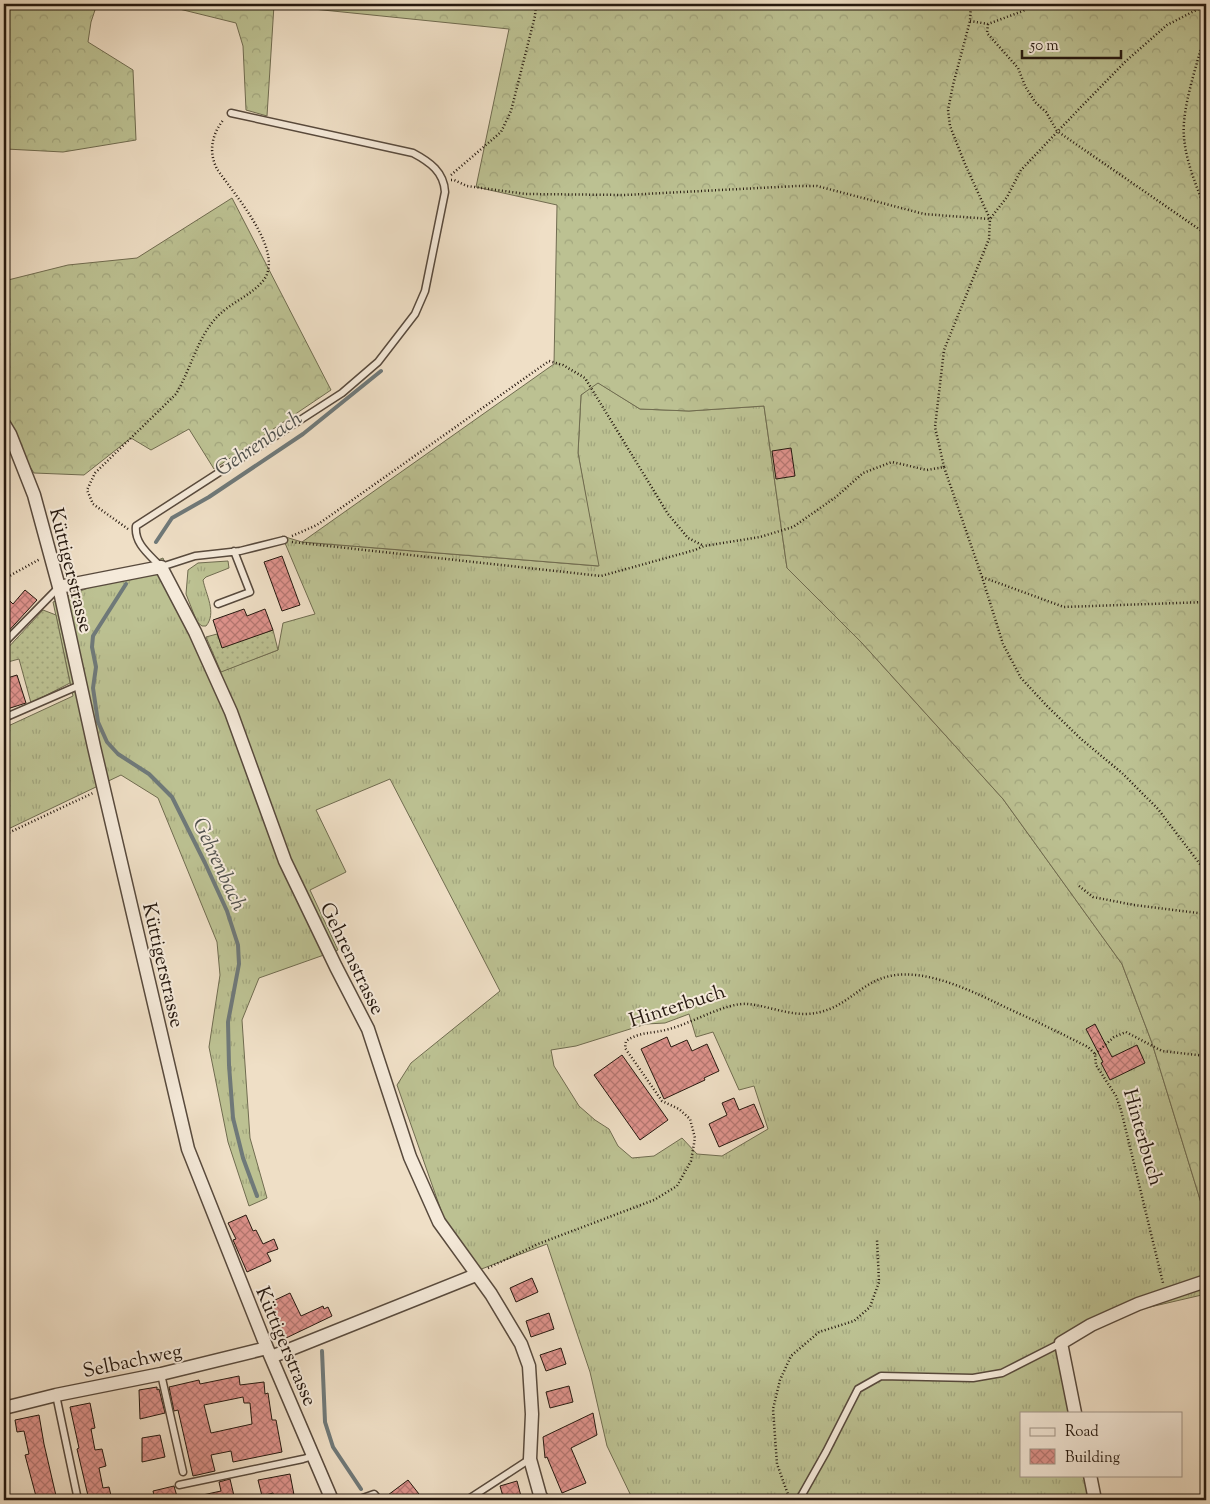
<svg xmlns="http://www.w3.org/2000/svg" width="1210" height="1504" viewBox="0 0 1210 1504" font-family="'Sorts Mill Goudy',serif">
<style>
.grass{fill:url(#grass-tufts);stroke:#706c50;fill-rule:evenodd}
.forest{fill:url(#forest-crowns);stroke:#706c50}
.garden{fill:url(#garden-dots);stroke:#706c50}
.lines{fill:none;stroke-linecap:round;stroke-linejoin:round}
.stream{stroke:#6f7979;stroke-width:4}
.building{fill:url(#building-cross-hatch);stroke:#25180f;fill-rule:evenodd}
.lane-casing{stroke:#584a3d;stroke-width:9}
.street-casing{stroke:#584a3d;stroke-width:15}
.path{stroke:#25180f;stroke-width:2.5;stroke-dasharray:1 2.5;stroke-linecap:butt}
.lane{stroke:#f5eada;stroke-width:6}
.street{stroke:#f5eada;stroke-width:12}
.labels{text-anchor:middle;stroke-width:4;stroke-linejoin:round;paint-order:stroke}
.street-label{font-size:20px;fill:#25180f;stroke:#f5eada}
.water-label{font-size:21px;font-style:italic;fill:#50514d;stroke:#f5eada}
</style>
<defs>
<pattern id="grass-tufts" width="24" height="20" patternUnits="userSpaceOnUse" patternTransform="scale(1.25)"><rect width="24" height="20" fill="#bcc192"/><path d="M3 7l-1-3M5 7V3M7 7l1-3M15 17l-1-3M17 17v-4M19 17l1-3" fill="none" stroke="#a1a57d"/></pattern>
<pattern id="forest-crowns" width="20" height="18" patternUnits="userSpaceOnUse" patternTransform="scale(1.25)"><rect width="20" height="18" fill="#bcc192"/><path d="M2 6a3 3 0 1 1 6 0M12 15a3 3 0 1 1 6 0" fill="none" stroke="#a1a57d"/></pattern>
<pattern id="garden-dots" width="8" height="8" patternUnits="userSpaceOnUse" patternTransform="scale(1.25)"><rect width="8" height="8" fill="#bcc192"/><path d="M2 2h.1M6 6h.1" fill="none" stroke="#a1a57d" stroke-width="1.8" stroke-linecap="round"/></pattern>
<pattern id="building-cross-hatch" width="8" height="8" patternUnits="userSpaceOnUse" patternTransform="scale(1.25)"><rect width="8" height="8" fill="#df938d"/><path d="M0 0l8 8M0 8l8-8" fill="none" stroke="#b57772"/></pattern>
</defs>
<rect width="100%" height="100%" fill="#efdfc6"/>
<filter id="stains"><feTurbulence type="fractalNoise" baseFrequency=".004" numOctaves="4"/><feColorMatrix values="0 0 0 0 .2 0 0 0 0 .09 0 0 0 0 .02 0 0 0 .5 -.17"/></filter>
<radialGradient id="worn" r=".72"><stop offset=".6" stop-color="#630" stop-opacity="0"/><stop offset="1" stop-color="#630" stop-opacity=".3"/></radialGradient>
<!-- grass -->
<path class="grass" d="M597,382l43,27 49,2 75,-5 23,162 75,75 141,156 119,165 30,79 54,176v75l-73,17 -25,10 -41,24 12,68h-58v62h73l7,25h-468l-26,-54 -17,-74 -43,-128 -76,29 -28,-57 -46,-131 14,-22 89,-72 -110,-212 -74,31 30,62 -36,18 28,60 -79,28 -17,42 8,118 17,60 -18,8 -21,-64 -19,-95 11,-72 -3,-33 -59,-144 -37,-23 -117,56v-95l2,-9 67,-31 -20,-94 110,-44 46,118 69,-26 5,-27 32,-9 -33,-78 20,6 296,24 -20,-113 3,-58zM689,1014l7,23 17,-5 26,58 15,-4 14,43 -46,27 -25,-2 -15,-16 -28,18 -22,2 -14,-12 -9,-17 -14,-9 -16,-14 -25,-40 -3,-16 25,-4 70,-22 19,-1z
M228,561l1,7 -23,9 -3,3c3,15 14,33 3,46h-4l-5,-4 -11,-28 2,-24 10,-7z"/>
<!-- forest -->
<path class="forest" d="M4,4h93l-6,18 -3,20 45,28 3,70 -73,12 -57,-3 -2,1z
M159,4h1047v1215l-54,-176 -30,-79 -119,-165 -141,-156 -75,-75 -23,-162 -75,5 -49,-2 -42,-26 -17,12 -3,58 21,113 -297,-24 252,-178 3,-159 -81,-18 33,-158 -235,-24 -7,111 -21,-6 -3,-64 -7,-23z
M232,198l99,192 -117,79 -25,-40 -38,21 -20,-12 -47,37 -50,-2 -30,-47v-145l64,-16 69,-7z"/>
<!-- garden -->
<path class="garden" d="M43,610l13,5 14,68 -39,20 -12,-44 -15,4v-11z
M273,630l5,20 -57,22 -15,-35 11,-3 5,13z"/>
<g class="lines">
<!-- stream -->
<path class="stream" d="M156,542l16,-24 37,-21 94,-63 78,-63
M126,584l-33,52 -1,11 4,20 -3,21 5,34 9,20 11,12 31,20 23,23 33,66 22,48 11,34 1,19 -11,58 1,43 4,53 10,40 14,38
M322,1351l3,71 8,25 28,42"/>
</g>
<!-- building -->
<path class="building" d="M791,448l4,28 -19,3 -4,-28z
M282,556l18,49 -18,6 -18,-49z
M25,590l12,10 -33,36v-28l6,-7 3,3z
M244,609l3,7 18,-7 8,21 -51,18 -9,-28z
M17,675l9,28 -22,7v-31z
M1095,1024l17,33 25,-12 8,18 -35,17 -9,-17 2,-1 -17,-33z
M667,1037l4,10 16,-7 5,11 15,-7 12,27 -15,7 1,2 -41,19 -23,-50z
M622,1055l46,65 -28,20 -46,-65z
M734,1098l5,12 15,-6 10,23 -45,20 -10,-23 18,-9 -5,-12z
M246,1215l7,16 3,-1 7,14 11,-5 4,10 -11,4 4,8 -24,11 -14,-32 3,-1 -8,-16z
M532,1278l6,14 -22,10 -6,-14z
M290,1293l11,23 22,-10 1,3 4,-2 4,9 -48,23 -11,-32 2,-1 -2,-5z
M549,1313l5,16 -23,8 -5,-16z
M561,1348l5,16 -20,7 -6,-16z
M239,1376l1,9 24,-3 1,12 3,-1 4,27h4l6,32 -49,10 -2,-11 -20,4 4,16 -22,5 -15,-66 -4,1 -5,-24 30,-7 1,4zM243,1397l1,6h6l2,21 -41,9 -7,-28z
M569,1386l4,16 -23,6 -4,-16z
M157,1387v3l2,-1 6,24 -25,6 -1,-29z
M90,1403l5,25 -4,1 4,21 7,-1 4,17 -7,2 4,20 6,-1 3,13h-23l-12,-51 2,-1 -9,-41z
M593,1413l4,22 -26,13 15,35 -24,10 -15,-36 -2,1 -2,-21z
M39,1415l5,29 13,56h-20l-12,-45 4,-1 -5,-23 -7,1 -2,-12z
M160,1435l5,22 -23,5v-24z
M290,1474l5,26h-20l-2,-7 -11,3 -4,-16z
M230,1479l5,21h-36l-1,-4 23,-5 -2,-9z
M408,1480l11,14 -8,6h-27v-2z
M517,1481l5,19h-18l-4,-14z
M174,1486l4,14h-23l-2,-9z"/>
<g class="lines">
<defs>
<path id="lane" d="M231,113l182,40c17,9 31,19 32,39l-20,99 -10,23 -37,48 -36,31 -206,133c-2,18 14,29 25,41l34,-11 45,-5 44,-11
M218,604l32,-12 -16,-41
M4,643l55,-56
M4,718l76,-33
M161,1374l22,98
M56,1395l22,105
M179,1485l124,-26 10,-3
M357,1500l17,-6 5,6
M467,1500l63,-41
M799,1500l27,-48 32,-63 23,-13 92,2 29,-5 59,-30"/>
<path id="street" d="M4,424l6,10 24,61 25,92 35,160 94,402 79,199 65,152
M59,587l102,-20 34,65 36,80 54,149 51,106 32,62 42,128 29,65 52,72 30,50 8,22 3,48 -2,45 10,36 3,5
M271,1357l205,-82
M4,1408l52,-13 105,-21 106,-26
M1075,1413l-14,-70 30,-18 47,-21 68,-23
M1090,1475l5,25"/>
</defs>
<!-- lane casing -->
<use href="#lane" class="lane-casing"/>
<!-- street casing -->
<use href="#street" class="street-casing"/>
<!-- path -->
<path class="path" d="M970,21l18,3 35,-13 10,-7
M988,24l-1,9 31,35 7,18 10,16 11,10 11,19 149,103
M1206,30c-7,29 -25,78 -22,107 2,26 13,50 22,74
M451,175l50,-43 10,-21 24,-95 1,-12
M451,180h3l13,6 59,8 99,1 172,-9h20l107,28 66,5 17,-22 14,-27 58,-61 47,-48 41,-36 39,-20
M944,467l-9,-40 9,-77 45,-111 1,-20 -25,-55 -15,-38 -2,-16 5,-25 17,-64 1,-17
M128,529l-35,-25 -6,-14 8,-17 81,-79c14,-23 22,-58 41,-77 13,-14 33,-21 45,-35 26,-28 -29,-89 -45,-113 -9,-18 -5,-35 7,-50
M292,536l25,-11 232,-164 14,4 22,13 83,136 20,24 16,8
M292,542l309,34 94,-26 9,-4 56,-9 33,-10 43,-30 27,-24 29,-11 35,8 17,-3 38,110 21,67 18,34 26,28 34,33 41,34 36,36 48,63
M982,577l82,30 142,-5
M4,579l36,-20
M6,834l87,-41
M1079,886l14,11 41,8 72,9
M1095,1054l19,-17 12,-5 36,19 44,5
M488,1268l50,-24 116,-44 23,-14 14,-25 4,-23 -5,-19 -11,-10 -17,-8 -37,-53 1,-7c15,-10 27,-7 43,-12 24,-6 57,-27 79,-25 19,2 38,10 57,10 40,-1 52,-31 85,-38 38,-8 86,17 119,33 27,12 53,25 79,38l7,7 1,11 20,31 5,14 42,173
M790,1500l-13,-36 -4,-55 7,-29 11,-24 28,-24 35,-11 16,-14 9,-25 -2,-42"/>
<!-- lane -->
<use href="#lane" class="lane"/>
<!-- street -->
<use href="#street" class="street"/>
</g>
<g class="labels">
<!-- street labels -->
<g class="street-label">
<text transform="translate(72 570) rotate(76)" y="7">Küttigerstrasse</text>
<text transform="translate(353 958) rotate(64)" y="7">Gehrenstrasse</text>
<text transform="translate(164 965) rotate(77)" y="7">Küttigerstrasse</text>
<text transform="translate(677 1005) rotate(-18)" y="7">Hinterbuch</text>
<text transform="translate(1144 1137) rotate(74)" y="7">Hinterbuch</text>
<text transform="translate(287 1346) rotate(67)" y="7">Küttigerstrasse</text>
<text transform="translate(132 1360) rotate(-12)" y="7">Selbachweg</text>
</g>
<!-- water labels -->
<g class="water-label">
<text transform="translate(258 443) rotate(-34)" y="7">Gehrenbach</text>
<text transform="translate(220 864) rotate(65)" y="7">Gehrenbach</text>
</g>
</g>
<!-- margin -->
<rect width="1210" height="1504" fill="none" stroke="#efdfc6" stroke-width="20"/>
<rect x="5" y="5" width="1200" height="1494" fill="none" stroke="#25180f" stroke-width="2.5"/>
<rect x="10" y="10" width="1190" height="1484" fill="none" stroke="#25180f"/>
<!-- legend -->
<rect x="1020" y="1412" width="162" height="65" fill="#f5eada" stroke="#a29689"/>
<rect x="1030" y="1428" width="25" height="8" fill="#f5eada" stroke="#a29689"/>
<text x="1065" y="1436" font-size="15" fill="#25180f">Road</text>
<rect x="1030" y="1449" width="25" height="15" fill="url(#building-cross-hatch)" stroke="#a29689"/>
<text x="1065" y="1462" font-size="15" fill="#25180f">Building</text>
<!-- scale -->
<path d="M1022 50v8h99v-8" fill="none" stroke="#25180f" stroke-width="2.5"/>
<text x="1030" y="50" font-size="15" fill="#25180f" stroke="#f5eada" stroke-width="4" paint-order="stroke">50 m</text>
<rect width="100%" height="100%" filter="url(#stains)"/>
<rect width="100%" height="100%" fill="url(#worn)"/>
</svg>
